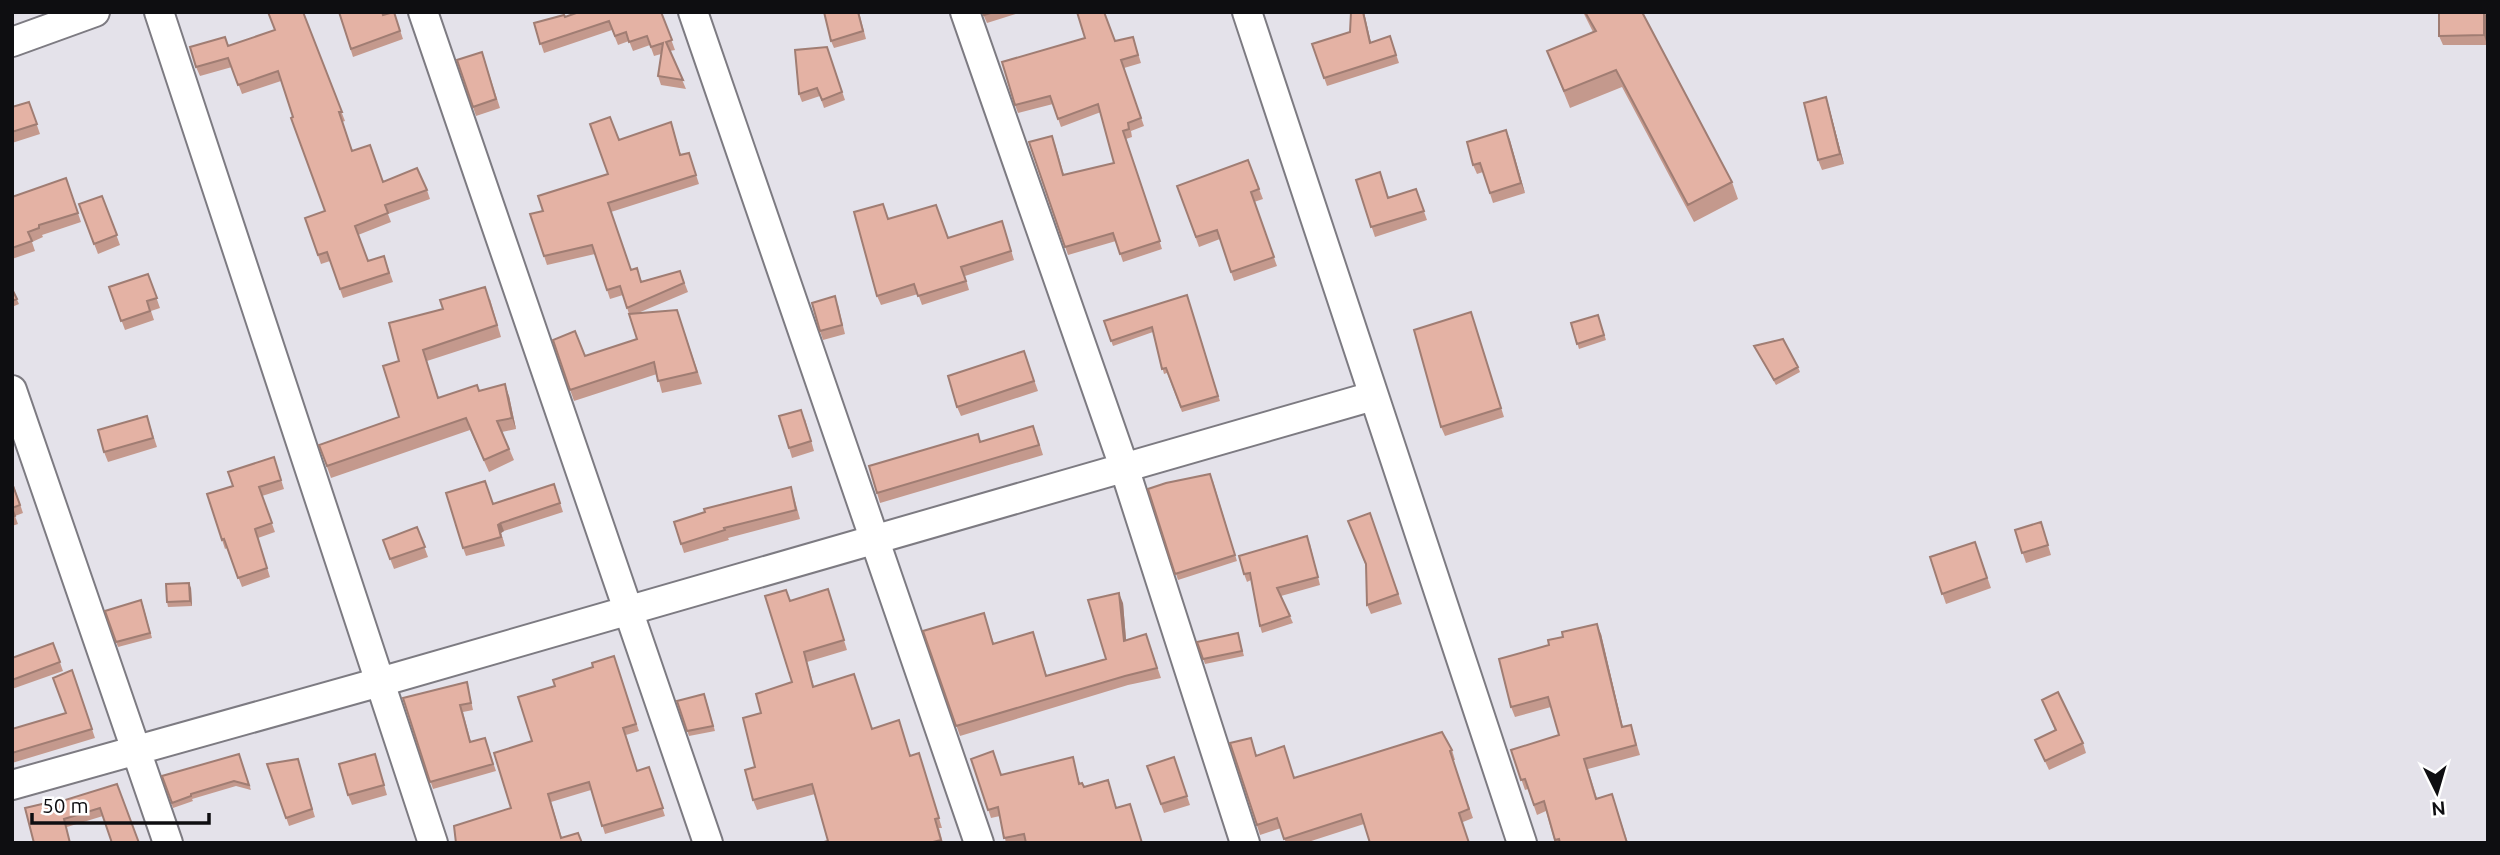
<svg xmlns="http://www.w3.org/2000/svg" width="2500" height="855" viewBox="0 0 2500 855" font-family="Ubuntu,sans-serif">
<style>
.lines{fill:none;stroke-linecap:round;stroke-linejoin:round}
.minor-casing{stroke:#7d7b82;stroke-width:32}
.minor{stroke:#fff;stroke-width:28}
.wall{fill:#c4998d}
.shaded-wall{fill:#a07d73}
.building{fill:#e4b2a4;stroke:#a07d73;stroke-width:2}
</style>
<rect width="100%" height="100%" fill="#e4e2ea"/>
<g class="lines">
<defs>
<path id="minor" d="M159,12l274,831
M423,12l285,831
M693,12l286,831
M965,12l159,455 121,376
M1247,12l275,831
M12,42l83,-30
M12,390l156,453
M12,785l368,-103 993,-286"/>
</defs>
<!-- minor casing -->
<use href="#minor" class="minor-casing"/>
<!-- minor -->
<use href="#minor" class="minor"/>
</g>
<!-- wall -->
<path class="wall" d="M303,12l42,109 -3,1 10,29 31,31 44,8 3,9 -42,15 3,8 -33,13 10,26 16,-5 9,26 -50,16 -13,-37 -9,3 -16,-46 20,-7 -44,-130 -39,13 -10,-27 -32,9 -4,-9 29,-30 3,9 47,-16z
M339,12l44,3 11,-3 9,27 -50,18z
M661,12l14,38 -5,1 16,38 -25,-4 -3,-9 3,-22 -7,2 -4,-11 -17,6 -4,-10 -11,4 -6,-15 -68,23 -10,-30 31,-6z
M859,12l7,27 -32,9 -3,-7z
M982,12h40l-35,11z
M1583,12h59l90,170 6,17 -44,23 -72,-135 -52,21 -23,-57 46,-19z
M2487,18v27h-44l-4,-9z
M1350,32l21,10 19,-6 9,27 -72,23 -15,-42z
M1133,37l8,26 -17,5 20,58 -13,5 1,6 -6,2 36,110 -39,13 -7,-21 -48,14 -39,-113 26,2 9,31 50,-12 -13,-51 -40,15 -8,-23 -35,9 -3,-8 70,-67 30,3z
M827,47l18,53 -21,8 -4,-12 -18,6 -3,-8z
M457,60l28,1 15,47 -24,8z
M1826,97l3,10 15,57 -22,6 -4,-10z
M29,102l11,32 -28,9v-36z
M671,122l10,33 8,-2 10,31 -88,28 20,58 11,11 38,-10 8,21 -50,21 39,-3 25,74 -40,9 -5,-19 -83,27 -21,-61 32,16 52,-17 -14,-44 -13,4 -15,-45 -48,11 -17,-51 13,-3 65,-37 11,-34z
M1506,130l19,63 -32,10 -10,-31 -6,2 -4,-9z
M1248,160l15,39 -9,3 23,64 -43,15 -14,-42 -21,8 -22,-61z
M66,178l15,44 -39,13 1,2 -11,5 3,9 -23,8v-62z
M1356,180l32,17 28,-8 11,31 -52,17z
M102,196l18,49 -22,9 -19,-50z
M888,219l60,19 57,-8 9,30 -49,16 4,14 -47,15 -4,-11 -37,11 -4,-9z
M148,274l12,34 -9,3 3,9 -29,10 -16,-43z
M12,289l7,15 -7,3z
M1187,295l33,106 -38,11 -15,-39 -3,1 -11,-42 -40,14 -9,-25z
M490,299l11,38 -74,24 11,37 41,-7 30,5 7,33 -14,3 12,28 -25,12 -19,-42 -139,48 -12,-33 80,-28v-56z
M838,305l7,29 -22,6 -3,-9z
M1598,315l8,25 -27,9 -8,-26z
M1474,322l30,95 -59,19 -4,-9z
M1754,346l44,21 2,5 -24,13z
M1024,351l14,40 -77,25 -4,-9z
M147,416l10,31 -49,15 -4,-10z
M805,419l9,32 -22,7 -3,-10z
M1037,436l6,19 -163,48 -3,-10 104,-51z
M274,457l10,32 -22,7 13,36 -17,6 12,39 -28,10 -15,-39 -2,1 -18,-55 26,-8z
M1213,481l24,80 -59,19 -30,-91z
M13,483l10,30 -8,3 3,8 -6,2z
M554,484l9,28 -59,19 -3,2 4,13 -39,10 -3,-8 30,-44z
M794,497l6,22 -72,19 1,2 -45,13 -10,-31z
M1370,513l32,91 -31,10 -4,-9 -1,-39 -18,-45z
M2041,522l10,33 -25,8 -11,-33z
M417,527l11,30 -34,12 -11,-29z
M1975,542l16,46 -45,16 -16,-47z
M1310,544l10,41 -39,11 12,27 -31,10 -2,-7 -9,-46 -4,2 -3,-8z
M191,588l1,18 -24,1 -1,-5z
M831,599l16,51 -40,12 7,24 97,70 8,-3 23,75h-3l4,15h-123l8,-2 -13,-47 -58,16 -4,-10 2,-33 37,-85 -2,-81z
M1123,603l3,37 20,-6 15,44 -33,7 -168,51 -37,-105 61,-18 10,31 42,-2 11,34 59,-17z
M143,605l9,33 -34,9 -13,-36z
M1238,633l6,23 -39,8 -8,-22z
M1601,634l22,93 11,8 6,20 -52,14 9,29 15,-4 16,49h-73l-9,-32 -9,4 -9,-26 -3,1 -14,-40 48,-15 -8,-28 -36,10 -4,-10z
M53,643l10,28 -51,18v-31z
M614,656l25,75 -13,4 11,36 12,-4 16,49 -60,18 -14,-44 -40,12 11,36 20,5h-126l55,-35 21,-67 61,-74z
M72,670l23,68 -83,25v-34l54,-16z
M467,682l6,28 -10,2 8,30 14,-4 11,33 -63,18 -30,-91z
M706,699l9,32 -26,5 -12,-35z
M2042,700l41,43 3,10 -37,17 -14,-30 20,-10z
M1251,738l5,17 38,23 158,-28 3,10h-2l20,58 -10,4 -99,2 -59,19h-19l-5,-15 -21,7 -30,-92z
M239,754l12,36 -15,-4 -44,13 1,2 -20,7 -11,-32z
M375,754l12,41 -35,10 -4,-10z
M1073,757l7,27 -54,58 -20,1 -6,-27 -9,2 -20,-59 30,16z
M1174,757l16,48 -26,8 -17,-47z
M298,759l17,58 -26,9 -22,-62z
M117,784l-14,32 -36,11 -33,16 25,-41z"/>
<!-- shaded-wall -->
<path class="shaded-wall" d="M1363,12h1l9,39 -3,-8z
M2484,12h1l2,6v27l-3,-10z
M1826,97l3,10 15,57 -4,-10z
M1506,130l4,10 15,53 -4,-10z
M505,384l4,12 7,33 -4,-11z
M501,523l3,8 -3,2 4,13 -7,-21z
M189,583l2,5 1,18 -2,-5z
M1119,593l4,10 4,48 -3,-10z
M1597,624l4,10 24,103 -3,-10z"/>
<!-- building -->
<path class="building" d="M268,12h35l39,100h-3l13,39 18,-6 13,37 34,-14 10,22 -42,15 3,8 -33,13 13,35 16,-5 5,17 -49,16 -13,-37 -9,3 -13,-37 20,-7 -34,-93 2,-1 -15,-46 -40,14 -10,-27 -32,9 -6,-20 35,-10 3,9 47,-16z
M339,12h43l1,3 11,-3 6,19 -49,18z
M579,12h82l11,28 -6,2 17,38 -25,-4 5,-33 -12,4 -4,-11 -18,6 -3,-10 -11,4 -6,-15 -69,23 -6,-21 30,-8 1,2z
M824,12h34l5,19 -32,10z
M982,12h12l-10,3z
M1077,12h27l11,29 18,-4 5,18 -17,5 20,58 -13,5 1,6 -6,2 37,110 -40,13 -7,-21 -48,14 -36,-105 23,-6 11,39 51,-12 -16,-59 -40,15 -8,-23 -35,9 -13,-43 83,-24z
M1351,12h12l7,31 20,-7 6,19 -72,23 -12,-34 38,-12z
M1585,12h57l90,170 -44,23 -72,-135 -52,21 -17,-40 49,-20z
M2439,12h45v23l-45,1z
M827,47l15,45 -20,8 -5,-12 -18,6 -4,-44z
M482,52l14,47 -23,8 -16,-47z
M1826,97l14,57 -22,6 -14,-57z
M29,102l8,22 -25,8v-25z
M610,117l9,23 52,-18 9,33 9,-2 7,22 -88,28 23,67 6,-2 4,14 39,-11 4,12 -57,25 -7,-22 -13,4 -15,-45 -48,11 -14,-42 13,-3 -5,-15 70,-22 -18,-50z
M1506,130l15,53 -31,10 -10,-30 -7,2 -6,-23z
M1248,160l11,29 -8,3 23,65 -43,15 -14,-42 -21,7 -19,-51z
M1380,172l8,26 28,-9 8,22 -53,16 -15,-47z
M66,178l12,35 -39,12v3l-11,4 4,9 -20,7v-51z
M102,196l15,39 -23,9 -15,-40z
M883,204l5,15 48,-14 12,33 54,-17 9,30 -50,16 5,14 -48,15 -4,-12 -37,12 -23,-84z
M148,274l9,24 -10,3 3,10 -29,10 -12,-34z
M485,287l12,38 -74,25 15,48 39,-13 2,6 26,-7 7,34 -15,3 12,28 -25,11 -18,-42 -139,48 -8,-21 80,-28 -16,-51 16,-5 -10,-38 54,-14 -3,-9z
M12,289l5,10 -5,2z
M1187,295l31,101 -37,11 -15,-39 -4,1 -10,-42 -41,14 -7,-20z
M835,296l7,29 -22,6 -8,-28z
M677,310l20,62 -39,9 -4,-19 -84,28 -17,-50 22,-9 10,25 52,-17 -8,-25z
M1471,312l30,96 -60,19 -27,-97z
M1598,315l6,20 -27,9 -6,-21z
M1783,339l15,28 -24,13 -20,-34z
M1024,351l10,30 -77,26 -9,-31z
M801,410l10,31 -22,7 -10,-32z
M147,416l6,22 -49,14 -6,-22z
M1033,426l6,19 -162,48 -8,-27 109,-32 2,8z
M274,457l7,23 -22,7 13,36 -17,6 12,39 -29,10 -14,-39 -2,1 -15,-46 26,-8 -5,-14z
M1210,474l25,81 -60,19 -27,-85 18,-6z
M485,481l8,23 61,-20 6,19 -59,20 -3,2 3,12 -38,11 -17,-55z
M12,483l8,22 -8,3 3,8 -3,1z
M791,487l5,23 -72,18 1,2 -44,14 -7,-22 31,-10 -1,-3z
M1370,513l28,81 -31,11 -1,-41 -18,-43z
M2041,522l7,23 -26,8 -7,-23z
M417,527l8,20 -35,12 -7,-19z
M1307,536l11,41 -41,11 13,28 -30,10 -10,-53 -6,1 -5,-18z
M1975,542l12,36 -45,16 -12,-37z
M189,583l1,18 -23,1 -1,-18z
M828,589l16,51 -40,12 9,35 41,-13 18,55 27,-9 11,36 9,-3 20,65 -4,1 6,21 -12,3h-109l8,-2 -16,-57 -59,16 -8,-30 10,-3 -12,-49 18,-5 -5,-19 36,-12 -27,-86 21,-6 4,11z
M1119,593l5,48 22,-7 11,34 -32,8 -169,50 -33,-95 61,-18 9,31 40,-12 13,44 60,-17 -18,-59z
M141,600l9,33 -34,9 -11,-31z
M1597,624l25,103 9,-2 5,20 -52,14 12,40 16,-5 15,49h-67l-1,-4 -4,1 -11,-39 -10,4 -9,-26 -4,1 -10,-30 48,-15 -11,-38 -37,10 -12,-48 50,-14 -1,-5 15,-3 -1,-5z
M1238,633l4,18 -39,8 -6,-17z
M53,643l7,19 -48,18v-22z
M614,656l22,68 -13,4 14,43 12,-4 14,41 -61,18 -13,-44 -41,12 13,44 17,-5 4,10h-126l-2,-17 57,-18 -17,-55 38,-12 -14,-44 37,-11 -2,-6 40,-13 -1,-4z
M72,670l20,59 -80,24v-24l54,-16 -13,-35z
M467,682l4,21 -11,2 10,37 15,-4 8,26 -63,18 -27,-84z
M2058,692l25,51 -38,18 -10,-21 21,-10 -14,-30z
M704,694l9,32 -26,5 -10,-30z
M1442,732l10,18 -2,1 19,58 -10,4 10,30h-99l-9,-29 -77,25 -7,-21 -20,7 -27,-82 21,-5 5,18 28,-10 10,32z
M993,751l8,24 72,-18 6,27 3,-1 2,4 24,-7 8,28 14,-4 12,39h-116l-2,-9 -20,4 -6,-31 -10,3 -17,-51z
M239,754l10,31 -15,-4 -43,13v2l-19,7 -10,-27z
M375,754l9,31 -36,10 -9,-31z
M1174,757l13,39 -26,8 -14,-38z
M298,759l14,50 -26,9 -19,-54z
M117,784l22,59h-27l-12,-35 -36,11 6,24h-36l-9,-35 34,-8v2z"/>
<!-- border -->
<rect width="2500" height="855" fill="none" stroke="#0e0e11" stroke-width="28"/>
<!-- north arrow -->
<g transform="translate(2437 792) rotate(175)" stroke="#ffffff" stroke-width="5" paint-order="stroke">
<path d="M0-5L12 26L0 18L-12 26Z" fill="#0e0e11"/>
<text y="-10" font-size="19" font-weight="bold" text-anchor="middle" fill="#0e0e11">N</text>
</g>
<!-- scale -->
<path d="M32 813v10h177v-10" fill="none" stroke="#0e0e11" stroke-width="3.5"/>
<text x="42" y="813" font-size="21" fill="#0e0e11" stroke="#ffffff" stroke-width="5" paint-order="stroke">50 m</text>
</svg>
